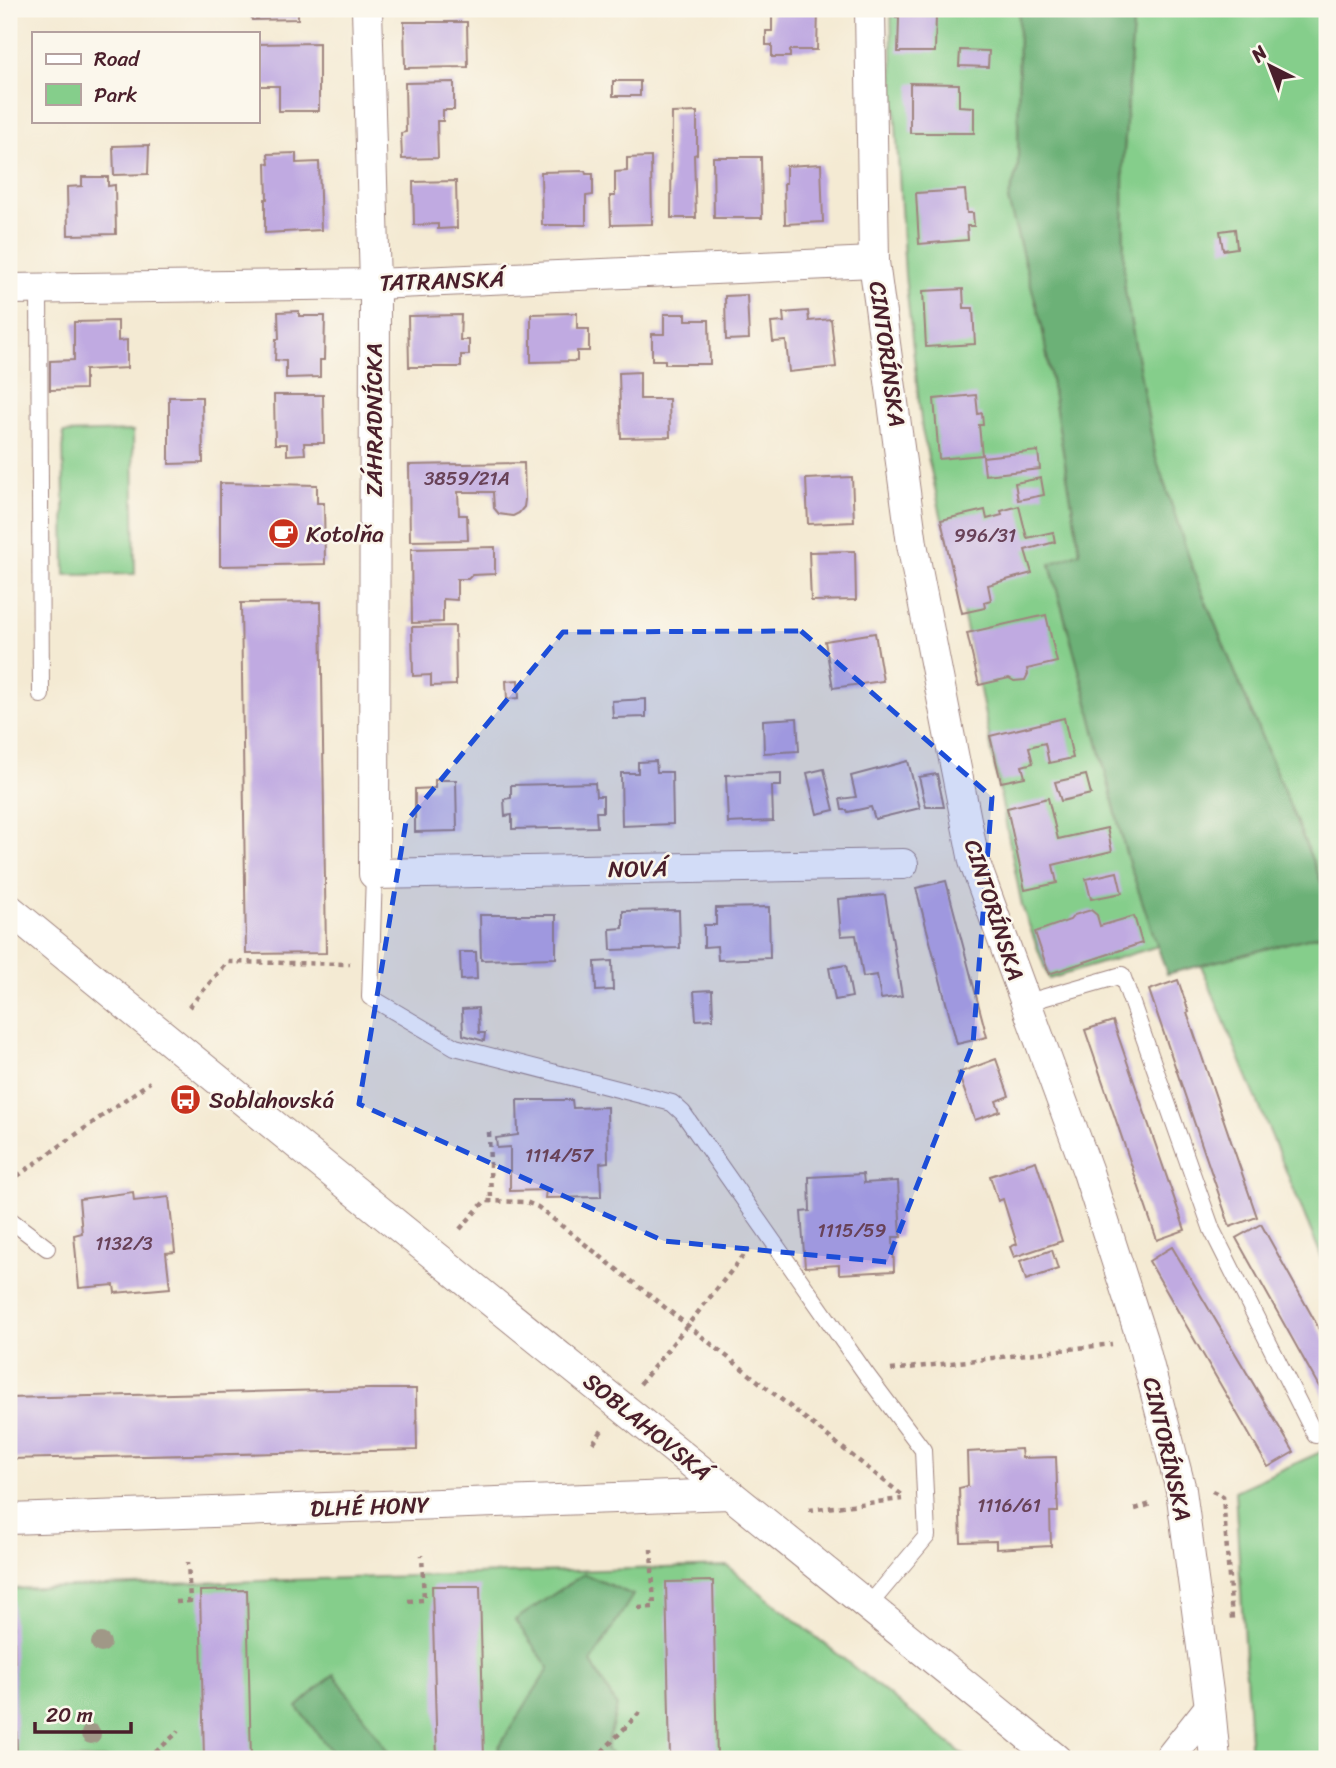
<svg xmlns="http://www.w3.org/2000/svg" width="1336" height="1768" viewBox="0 0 1336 1768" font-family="Sriracha,sans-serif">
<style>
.green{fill:#85ce8b;stroke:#68765b;stroke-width:2}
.forest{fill:#6cb177;stroke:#5b6851;stroke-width:2}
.building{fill:#c0aae1}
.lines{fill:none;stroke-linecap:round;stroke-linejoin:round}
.lane-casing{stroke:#9f847f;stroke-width:18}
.street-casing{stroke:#9f847f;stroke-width:32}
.path{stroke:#9f847f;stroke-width:4.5;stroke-dasharray:5 5;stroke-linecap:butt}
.lane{stroke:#fff;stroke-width:16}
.street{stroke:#fff;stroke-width:30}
.tree{fill:#a09887}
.marked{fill:#1d4ed8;fill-opacity:0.2;stroke:#1d4ed8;stroke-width:5;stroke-dasharray:14 9;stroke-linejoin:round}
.labels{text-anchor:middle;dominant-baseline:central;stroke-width:5;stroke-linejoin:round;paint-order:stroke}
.number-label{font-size:19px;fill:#684258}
.street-label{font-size:23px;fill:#4a1f2b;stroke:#fbf7ec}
.poi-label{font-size:23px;fill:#4a1f2b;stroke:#fbf7ec;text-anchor:start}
</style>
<rect width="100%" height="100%" fill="#fbf7ec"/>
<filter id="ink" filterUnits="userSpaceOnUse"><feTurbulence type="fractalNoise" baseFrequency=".0143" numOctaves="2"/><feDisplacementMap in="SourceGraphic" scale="14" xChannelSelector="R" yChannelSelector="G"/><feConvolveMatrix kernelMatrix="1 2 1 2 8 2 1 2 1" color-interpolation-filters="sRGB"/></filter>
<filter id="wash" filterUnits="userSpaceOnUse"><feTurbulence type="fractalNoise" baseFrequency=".00686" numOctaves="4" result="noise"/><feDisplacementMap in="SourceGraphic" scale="28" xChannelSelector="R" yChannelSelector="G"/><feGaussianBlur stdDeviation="1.57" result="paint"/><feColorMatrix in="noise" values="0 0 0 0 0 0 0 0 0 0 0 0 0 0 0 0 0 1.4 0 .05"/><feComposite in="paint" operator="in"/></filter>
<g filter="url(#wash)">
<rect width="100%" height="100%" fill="#f4ead3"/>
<g class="green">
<path d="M891 9H1019L1018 168 1008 200 1042 326 1080 553 1050 565 1085 691 1127 857 1158 946 1049 979 1022 906 979 685 922 430 905 275 892 57Z"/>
<path d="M1134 9H1327V896L1194 573 1155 455 1124 285 1123 166Z"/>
<path d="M133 431 135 574 65 575 63 433Z"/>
<path d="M1327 933V1270L1201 965Z"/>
<path d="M1327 1449V1759H1251L1235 1491Z"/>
<path d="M727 1566 969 1759H9V1589Z"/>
</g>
<g class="forest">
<path d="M1019 9H1134L1123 166 1124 285 1155 455 1194 573 1327 896V933L1167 974 1127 857 1085 691 1050 564 1080 552 1042 326 1008 200 1018 168Z"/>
<path d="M584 1574 633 1595 591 1662 617 1707 606 1750 620 1759H505L498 1748 549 1668 515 1620Z"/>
<path d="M334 1674 393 1759H337L297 1707Z"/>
</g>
<g id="blocks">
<g class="building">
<path d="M251 9H298V19L252 20Z"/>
<path d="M495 9H546V12L495 13Z"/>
<path d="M772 9H818L817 50H790V57H772V45H766V31H772Z"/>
<path d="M895 9H927V16H936L935 52H898L899 17H895Z"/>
<path d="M404 22H467L468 67 405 68Z"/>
<path d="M319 43V111H279V86H258L257 44Z"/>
<path d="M960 50 989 51 988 67 959 66Z"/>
<rect x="613" y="81" width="27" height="15"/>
<path d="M454 82V110H443V121H437L438 158 402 159 401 133 406 132 405 83Z"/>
<path d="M910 83 959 84V106L974 107V133H910Z"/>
<path d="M697 112V154L694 155 696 218H671L672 113Z"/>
<path d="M149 145 148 174 114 175 113 146Z"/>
<path d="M296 153V163L319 162 321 230 265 233V199H267L266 163 269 164 268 154Z"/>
<path d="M651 157 652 224 611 225 610 196H615V172L627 171V158Z"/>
<path d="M713 157H761L762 218H714Z"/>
<path d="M821 164 823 222 785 224 784 183H786V166Z"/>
<path d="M585 171 586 174H593V195L586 196V225H542L541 172Z"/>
<path d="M82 177H108V186L115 185 116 234 68 235 67 187 82 186Z"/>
<path d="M456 181 457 228 438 229V224L414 225 413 182Z"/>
<path d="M965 190 967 213H973L974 226H967L968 240 919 244 916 193Z"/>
<path d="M1235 229 1237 248 1223 250 1220 231Z"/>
<path d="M963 289 964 308H973L975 344 926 347 923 291Z"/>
<path d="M747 295 749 339 726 340 725 296Z"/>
<path d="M299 311V316H325L324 360H320V377L286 378V361L275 360 276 339H279L278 312Z"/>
<path d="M808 311 809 321 831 319 836 367 789 372 786 341 773 342 771 323 784 322 783 313Z"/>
<path d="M577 313V329H589V351H577V361L531 362V314Z"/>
<path d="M664 314H686V320H709L710 364H665V360H652V334H664Z"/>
<path d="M461 315 460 340H469V355H461V367H409L408 316Z"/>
<path d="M118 321V341L127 340V368L85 370V389L50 390V361L74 360V322Z"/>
<path d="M640 372V399H669L670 437 621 438 619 373Z"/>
<path d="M274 395H323L324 443H304L305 454 287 455V444H275Z"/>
<path d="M976 395 978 414 982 413 983 425H979L982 455 939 459 934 399Z"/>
<path d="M169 397H202L203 463 169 464Z"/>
<path d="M1038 451 1040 469 985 475 983 457Z"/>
<path d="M524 463 525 500 524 507 519 513 513 516 499 514 494 508 493 492H458L459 515H467L468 540 410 541 409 465Z"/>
<path d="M852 477 854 522 808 524 806 479Z"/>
<path d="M1041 478 1044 495 1018 500 1015 483Z"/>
<path d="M220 483 317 485V503H324L325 564 220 566Z"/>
<path d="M1019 506 1027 538 1053 532 1055 542 1025 550 1032 573 988 585 991 600 984 602 985 608 962 613 941 520 985 510 987 519 1002 515 1001 511Z"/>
<path d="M495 547V574L472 575 468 579H457V600L443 599V622L412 623 411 549Z"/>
<path d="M855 551 856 600 811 601 809 552Z"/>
<path d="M321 602 326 953 246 954 241 603Z"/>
<path d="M1046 615 1057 662 1027 669 1028 674 1025 680 1014 681 1009 678 979 685 967 633Z"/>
<path d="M455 626 456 685 431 686V675L413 676 412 627Z"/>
<path d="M875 633 883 681 833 688 825 641Z"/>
<path d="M518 680 519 698 507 699 506 681Z"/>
<path d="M646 699V717L613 718 612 701Z"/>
<path d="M797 718 799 751 764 753 763 720Z"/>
<path d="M1064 718 1073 758 1049 763 1045 743 1029 747 1033 763 1022 766 1025 777 1001 782 990 736Z"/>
<path d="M656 761 657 772H672L673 824 622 826 621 773H638V762Z"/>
<path d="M908 761 920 808 875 819 871 807 848 812 847 810H842L840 799 856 797 851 776Z"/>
<path d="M824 769 834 810 817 814 807 773Z"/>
<path d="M781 773V786H772L773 821 728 823 726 775Z"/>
<path d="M937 774 944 807H926L919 777Z"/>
<path d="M1086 775 1091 794 1061 801 1055 782Z"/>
<path d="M435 780H456L457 831 415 832V789L435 788Z"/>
<path d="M595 783 596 796H603V812H596L597 827 512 829V815L505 816 504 799 511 798V785Z"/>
<path d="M1048 798 1058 839 1107 828 1112 851 1053 865 1057 883 1025 890 1007 808Z"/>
<path d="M1117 872 1122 893 1091 899 1086 879Z"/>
<path d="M946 881 987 1037 957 1044 916 888Z"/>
<path d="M885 895 902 996 881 999 877 975 863 977 856 935 841 936 838 899Z"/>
<path d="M769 907 770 958 718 960 717 946 704 947V925H716V908Z"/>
<path d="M679 910 680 948 611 950 610 929 623 928V911Z"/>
<path d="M1091 910 1097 915 1100 926 1134 916 1142 943 1049 974 1035 932 1070 920 1074 915Z"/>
<path d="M480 915H556V958L481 960Z"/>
<path d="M460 952H476L477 979 461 980Z"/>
<path d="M612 961 613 990 596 991 595 962Z"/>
<path d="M846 965 852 997 835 1000 829 968Z"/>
<path d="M1178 980 1189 1012 1187 1013 1257 1217 1230 1227 1149 990Z"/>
<path d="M712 990 713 1019 696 1020 694 991Z"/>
<path d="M478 1008 479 1033H485L484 1041 463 1035 462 1009Z"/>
<path d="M1113 1021 1185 1230 1157 1240 1085 1030Z"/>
<path d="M996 1059 1009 1096 996 1101 1000 1111 975 1120 958 1073Z"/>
<path d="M517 1100H572L573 1108 607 1107 608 1162 600 1163 601 1197 545 1198 546 1190 510 1191V1147L497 1148 496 1138 518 1135Z"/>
<path d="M1036 1161 1062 1241 1014 1257 1010 1247 1017 1244 1003 1199 998 1201 990 1176Z"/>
<path d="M863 1174 864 1183 898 1181 901 1237H893L894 1271 839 1274V1265L805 1267 801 1212 810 1211 809 1177Z"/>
<path d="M133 1192 134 1201 169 1197 175 1252 166 1253 170 1288 115 1293 114 1285 79 1288 74 1235 82 1233 79 1199Z"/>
<path d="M1261 1224 1327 1343V1401L1236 1238Z"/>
<path d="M1172 1247 1294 1452 1268 1467 1149 1261Z"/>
<path d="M1052 1250 1058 1269 1026 1280 1020 1261Z"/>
<path d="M370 1389H416L417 1450 9 1459V1398Z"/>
<path d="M1021 1449 1022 1458 1056 1457 1058 1512H1050L1051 1546 996 1549V1541L961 1542 959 1488 968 1486 967 1452Z"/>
<path d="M713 1581 717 1759H670L666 1582Z"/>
<path d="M432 1586H480L484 1759H437Z"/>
<path d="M247 1590 251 1759H204L200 1591Z"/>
<path d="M9 1594H13L17 1759H9Z"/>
</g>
</g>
</g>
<g filter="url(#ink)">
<use href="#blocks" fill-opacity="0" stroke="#9f847f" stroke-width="2"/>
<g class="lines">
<defs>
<g id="lane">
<path d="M39 288 41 695"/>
<path d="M374 874 370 997 455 1047 672 1103 683 1113 866 1374 923 1450 927 1536 869 1605"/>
<path d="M1025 1003 1122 975 1212 1230 1315 1435"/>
<path d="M9 1219 47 1248"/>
</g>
<g id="street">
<path d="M367 9 375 284 374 874 903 864"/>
<path d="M870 9 874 262 912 544 974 861 1088 1172 1142 1340 1181 1490 1210 1707 1215 1759"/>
<path d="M9 289 375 284 874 262"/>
<path d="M9 909C356 1195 708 1474 1056 1759"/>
<path d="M9 1519 730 1494"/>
<path d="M1169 1759 1210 1707"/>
</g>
</defs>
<use href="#lane" class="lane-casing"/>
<use href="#street" class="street-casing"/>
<g class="path">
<path d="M189 1007 228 962 350 964"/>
<path d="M489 1132 491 1200"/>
<path d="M9 1182 150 1082"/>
<path d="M460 1229 485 1201 526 1202 538 1207 902 1495"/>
<path d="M891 1370 1112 1344"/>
<path d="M640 1384 749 1249"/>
<path d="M593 1443 603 1429"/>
<path d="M1212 1491 1223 1496 1232 1619"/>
<path d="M1135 1509 1154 1503"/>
<path d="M809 1510 902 1499"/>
<path d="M408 1601 424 1600 422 1555"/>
<path d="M176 1602 190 1601 188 1562"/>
<path d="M638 1608 654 1607 651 1549"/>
<path d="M148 1759 179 1731"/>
<path d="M595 1759 643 1709"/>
<path d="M1321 1759 1327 1753"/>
</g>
<use href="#lane" class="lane"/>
<use href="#street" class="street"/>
</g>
<g class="tree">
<circle cx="101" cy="1643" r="10"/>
<circle cx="91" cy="1734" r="10"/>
</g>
</g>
<path class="marked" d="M801 631 992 797 973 1044 887 1262 664 1241 359 1104 406 822 563 632Z"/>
<defs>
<symbol id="cafe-disc" viewBox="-11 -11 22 22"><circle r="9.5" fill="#c8321e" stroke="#fbf7ec"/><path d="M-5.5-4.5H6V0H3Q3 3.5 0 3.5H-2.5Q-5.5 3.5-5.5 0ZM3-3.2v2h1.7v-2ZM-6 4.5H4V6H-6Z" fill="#fff"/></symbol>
<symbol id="bus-disc" viewBox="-11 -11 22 22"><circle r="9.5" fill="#c8321e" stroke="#fbf7ec"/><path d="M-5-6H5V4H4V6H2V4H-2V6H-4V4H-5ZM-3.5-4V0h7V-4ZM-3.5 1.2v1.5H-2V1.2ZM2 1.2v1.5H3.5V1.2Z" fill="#fff"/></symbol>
</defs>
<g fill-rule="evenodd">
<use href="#cafe-disc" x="266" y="516" width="35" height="35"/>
<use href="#bus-disc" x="168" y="1082" width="35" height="35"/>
</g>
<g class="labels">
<g class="number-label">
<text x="467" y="478">3859/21A</text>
<text x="985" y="535">996/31</text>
<text x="559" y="1155">1114/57</text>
<text x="852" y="1230">1115/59</text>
<text x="124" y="1243">1132/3</text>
<text x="1009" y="1505">1116/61</text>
</g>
<g class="street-label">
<text transform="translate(442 281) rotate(-2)">TATRANSKÁ</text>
<text transform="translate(887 354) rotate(82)">CINTORÍNSKA</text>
<text transform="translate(374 420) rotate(-90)">ZÁHRADNÍCKA</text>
<text transform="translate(638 869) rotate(-1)">NOVÁ</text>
<text transform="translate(994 910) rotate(72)">CINTORÍNSKA</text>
<text transform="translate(647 1427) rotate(39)">SOBLAHOVSKÁ</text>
<text transform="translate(1167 1449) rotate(77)">CINTORÍNSKA</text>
<text transform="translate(370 1507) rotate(-2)">DLHÉ HONY</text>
</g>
<g class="poi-label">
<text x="306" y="534">Kotolňa</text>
<text x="209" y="1100">Soblahovská</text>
</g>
</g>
<rect width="1336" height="1768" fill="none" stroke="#fbf7ec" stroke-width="35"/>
<rect x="32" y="32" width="228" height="91" fill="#fbf7ec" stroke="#b4a19f" stroke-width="2"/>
<rect x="46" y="54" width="35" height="10" fill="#ffffff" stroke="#b4a19f" stroke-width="2"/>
<text x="94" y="66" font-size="21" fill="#4a1f2b">Road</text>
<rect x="46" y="84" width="35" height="21" fill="#85ce8b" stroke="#b4a19f" stroke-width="2"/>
<text x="94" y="102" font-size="21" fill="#4a1f2b">Park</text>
<g transform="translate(1270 66) rotate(318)" stroke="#fbf7ec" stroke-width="5" paint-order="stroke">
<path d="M0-5L12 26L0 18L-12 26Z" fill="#4a1f2b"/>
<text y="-10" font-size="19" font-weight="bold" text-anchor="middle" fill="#4a1f2b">N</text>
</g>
<path d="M35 1722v10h96v-10" fill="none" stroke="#4a1f2b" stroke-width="3.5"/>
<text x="46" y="1722" font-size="21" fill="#4a1f2b" stroke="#fbf7ec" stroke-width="5" paint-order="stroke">20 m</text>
</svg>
